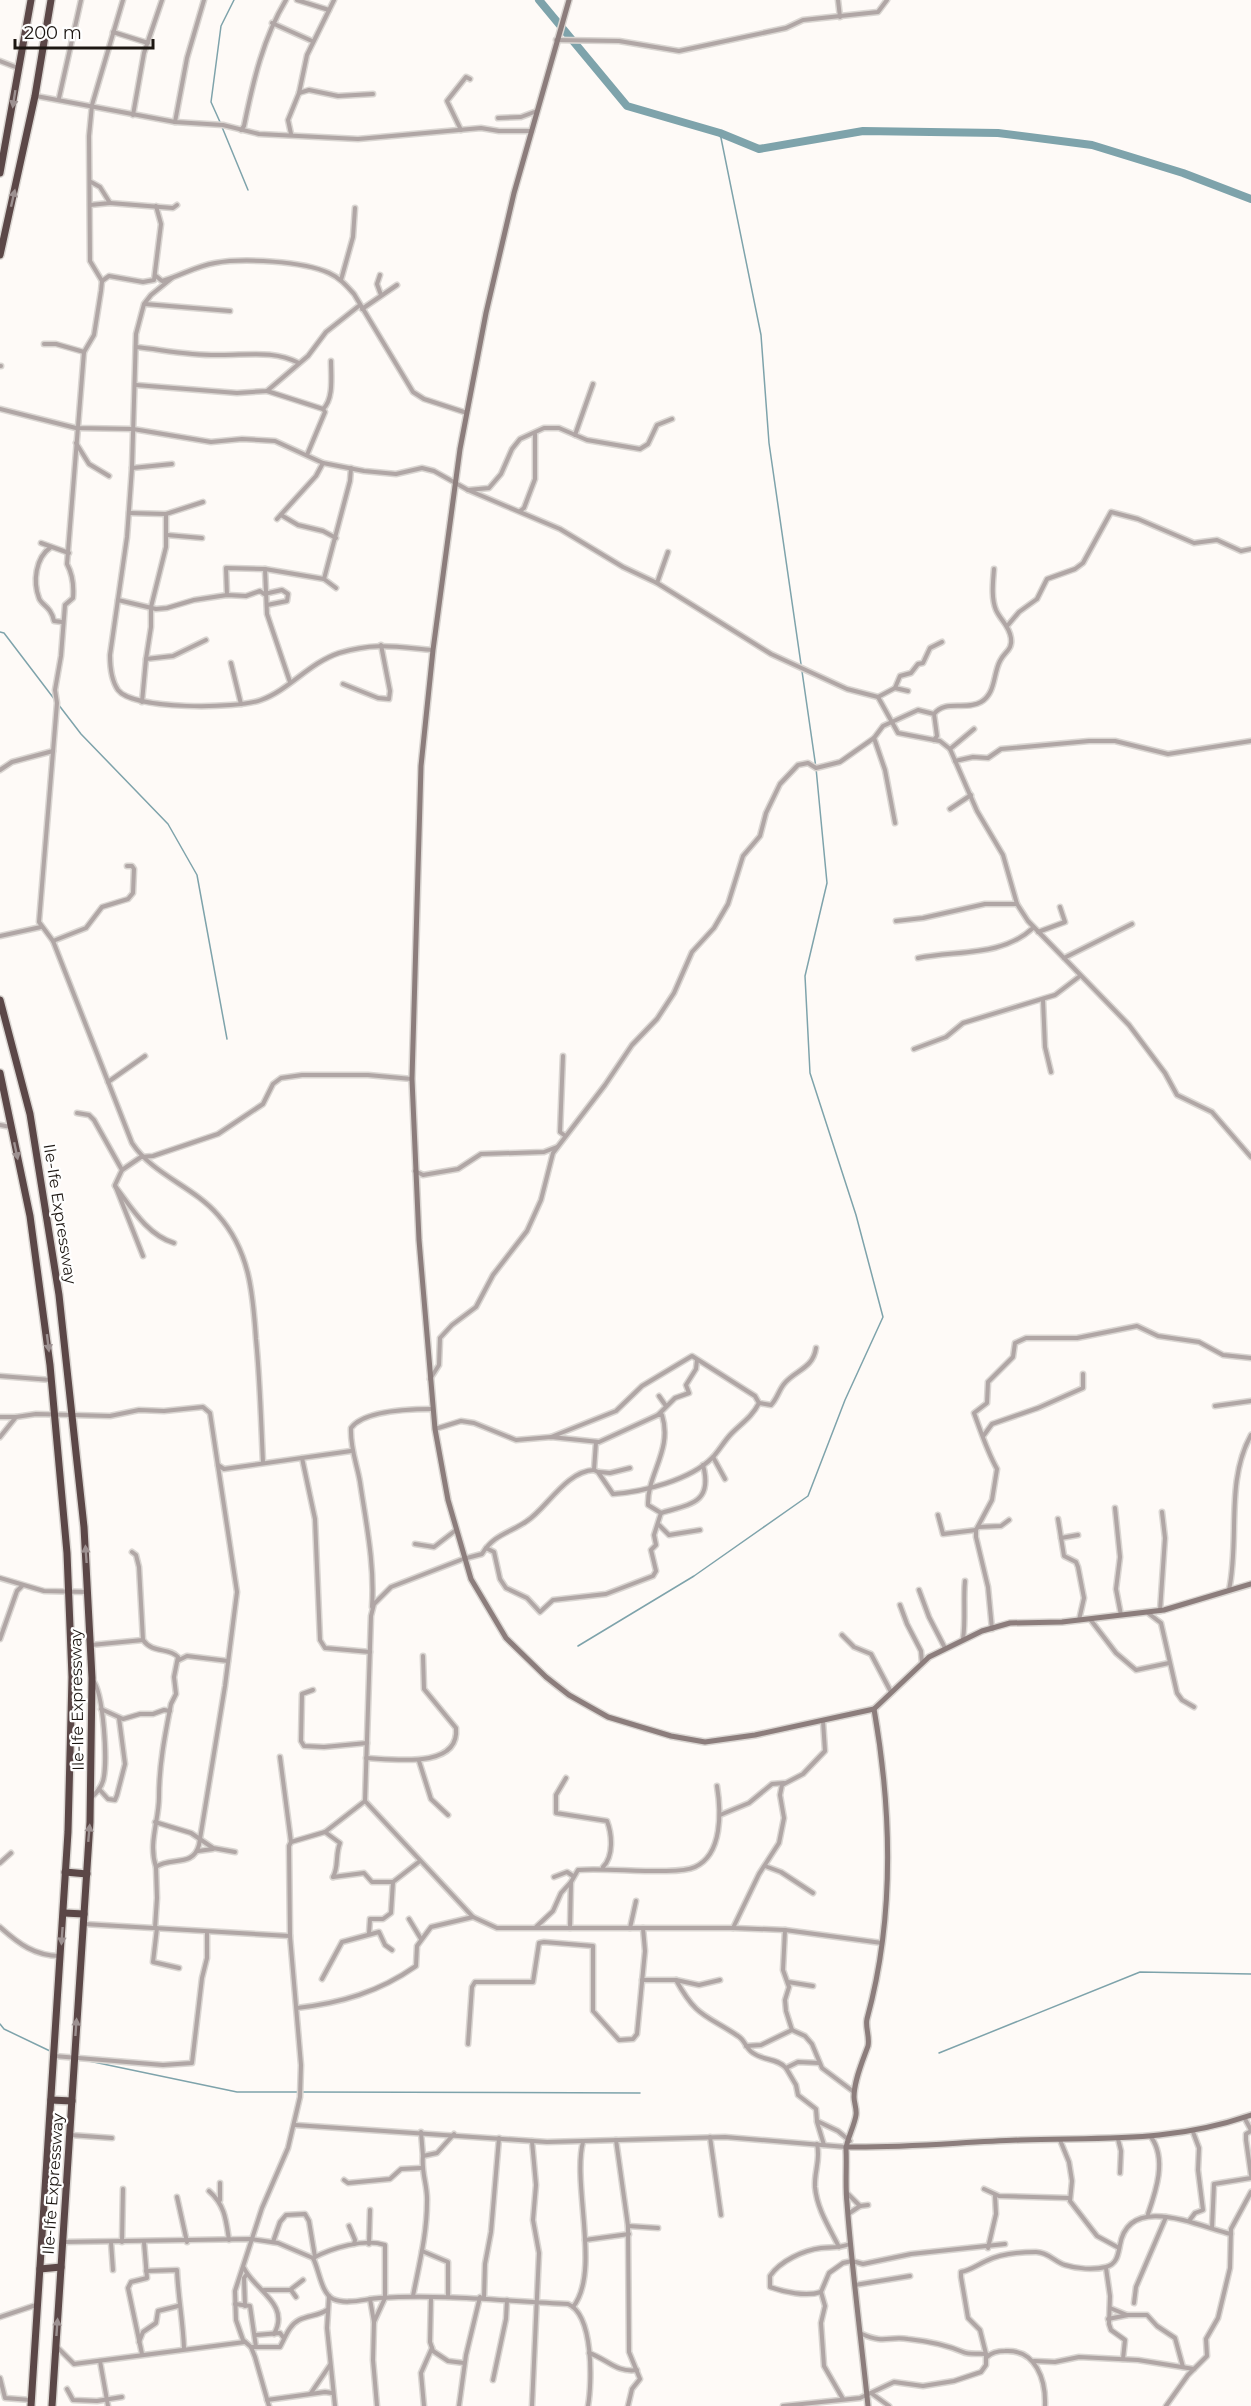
<svg xmlns="http://www.w3.org/2000/svg" width="1251" height="2406" viewBox="0 0 1251 2406" font-family="Montserrat,sans-serif">
<style>
.lines{fill:none;stroke-linecap:round;stroke-linejoin:round}
.stream{stroke:#7ea3ab;stroke-width:1.5}
.river{stroke:#7ea3ab;stroke-width:8}
.street-casing{stroke:#dad6d2;stroke-width:7}
.secondary-casing{stroke:#dad6d2;stroke-width:8}
.highway-casing{stroke:#dad6d2;stroke-width:10}
.street{stroke:#b0a6a5;stroke-width:4}
.secondary{stroke:#8c7d7c;stroke-width:5}
.highway{stroke:#5b4747;stroke-width:7}
.oneway{fill:#9d9191}
.labels{text-anchor:middle;dominant-baseline:central;stroke-width:4.5;stroke-linejoin:round;paint-order:stroke}
.street-label{font-size:16px;fill:#1d1712;stroke:#fff}
</style>
<rect width="100%" height="100%" fill="#fefaf7"/>
<g class="lines">
<g class="stream">
<path d="M220 122 211 102 221 26 234 0"/>
<path d="M222 127 248 190"/>
<path d="M0 632 4 633 55 700"/>
<path d="M58 704 81 734 168 824 197 875 227 1039"/>
<path d="M578 1646 694 1576 808 1496 845 1400 883 1317 856 1215 810 1073 805 976 827 883 816 768 769 443 761 335 720 133"/>
<path d="M0 2024 4 2029 50 2051"/>
<path d="M939 2053 1140 1972 1251 1974"/>
<path d="M84 2060 237 2092H298"/>
<path d="M302 2092 640 2093"/>
</g>
<path class="river" d="M539 0 627 106 720 133 759 149 863 131 998 133 1092 145 1183 173 1251 199"/>
<defs>
<g id="street">
<path d="M123 0 92 105 89 136 90 261 102 281 101 291 94 335 84 352 67 564C73 575 74 586 73 598L65 605 61 656 55 690 57 703 39 922 53 941 132 1143C153 1175 193 1186 218 1215 250 1251 253 1294 256 1339 260 1380 261 1421 263 1462"/>
<path d="M297 0 329 10"/>
<path d="M838 0 840 17"/>
<path d="M272 23 312 41"/>
<path d="M113 32 148 43"/>
<path d="M556 40 619 41 679 51 786 28 803 20 878 12 887 0"/>
<path d="M0 61 18 68"/>
<path d="M299 93 309 90 338 96 373 94"/>
<path d="M36 96 175 122 223 125 259 134 358 139 481 128 499 131H532"/>
<path d="M59 98 81 0"/>
<path d="M133 115 144 53 162 0"/>
<path d="M498 118 521 117 537 111"/>
<path d="M175 122 187 58 204 0"/>
<path d="M241 130 244 126C253 82 263 38 286 0"/>
<path d="M461 130 447 101 466 77 470 79"/>
<path d="M291 134 288 120 299 93 307 55 334 0"/>
<path d="M110 203 173 208 177 205"/>
<path d="M90 205 110 203 100 187 91 182"/>
<path d="M380 275 377 284 381 295"/>
<path d="M156 276 162 281C180 276 196 266 215 263 243 258 303 261 329 273 340 278 346 285 354 294L413 392 424 399 467 413"/>
<path d="M172 278 151 295 144 304 136 334 132 468 127 537 110 655C110 666 111 680 118 690 133 710 237 709 261 700 289 690 309 663 339 653 376 642 397 647 433 650"/>
<path d="M341 280 353 237 355 208"/>
<path d="M102 281 109 276 143 282 154 280 161 224 156 206"/>
<path d="M145 304 230 311"/>
<path d="M362 309 397 285"/>
<path d="M44 344H56L84 352"/>
<path d="M136 347C164 350 193 356 221 355 249 355 274 350 299 363"/>
<path d="M0 366H1"/>
<path d="M136 385 237 393 267 391 308 356 326 332 360 305"/>
<path d="M267 391 323 409"/>
<path d="M0 409 76 428 133 429 211 442 242 439 275 441 323 463 364 471 396 474 422 468 434 471 468 490 560 529 623 567 657 583 771 654 847 689 878 697 898 733 940 741 950 749 977 811 1003 855 1017 904 1028 921 1129 1025 1165 1073 1177 1095 1212 1112 1251 1157"/>
<path d="M575 435 593 384"/>
<path d="M76 443 89 464 109 476"/>
<path d="M307 455 325 412 323 409C334 399 331 376 331 361"/>
<path d="M132 468 172 464"/>
<path d="M468 490 489 488 501 474 512 449 520 439 544 428H559L587 440 640 449 648 444 657 425 672 419"/>
<path d="M520 511 524 508 535 479V434"/>
<path d="M129 513 166 514 203 502"/>
<path d="M281 515 298 525 323 531 336 538"/>
<path d="M277 519 316 476 323 463"/>
<path d="M167 535 202 538"/>
<path d="M41 543 69 553"/>
<path d="M51 547C35 558 33 582 39 598 41 605 51 606 54 621L62 622"/>
<path d="M265 569 324 579 336 588"/>
<path d="M324 579 350 481 351 468"/>
<path d="M657 583 668 552"/>
<path d="M227 595 226 568 265 569 267 614 290 682"/>
<path d="M118 600 156 609 167 608 194 600 227 595 246 596 260 591 264 594 282 590 288 594 287 601 267 605"/>
<path d="M1008 625 1019 612 1037 599 1047 579 1075 569 1083 563 1111 512 1138 519 1194 543 1217 540 1241 551 1251 549"/>
<path d="M146 659 151 627V607L166 547V514"/>
<path d="M231 663 241 704"/>
<path d="M343 684 378 698 389 699 390 691 381 645"/>
<path d="M895 688 908 691"/>
<path d="M878 697 895 688 900 676 911 673 918 664 923 663 930 648 942 642"/>
<path d="M142 702 146 659 173 656 206 640"/>
<path d="M934 714C945 699 966 711 981 702 996 693 993 674 1000 661 1004 652 1013 650 1011 638 1009 625 1001 621 996 610 991 598 993 582 994 569"/>
<path d="M874 738 885 770 895 823"/>
<path d="M950 749 974 729"/>
<path d="M955 761 973 757 988 758 1001 749 1089 741H1115L1168 754 1251 741"/>
<path d="M0 770 12 762 53 751"/>
<path d="M950 809 971 795"/>
<path d="M896 921 923 918 985 904H1017"/>
<path d="M1038 932 1065 922 1060 907"/>
<path d="M0 936 41 927"/>
<path d="M53 941 86 928 102 907 128 899 133 893 134 869 132 866H127"/>
<path d="M918 958C957 950 1002 957 1033 928"/>
<path d="M1064 958 1132 924"/>
<path d="M1043 1000 1045 1047 1051 1072"/>
<path d="M914 1049 946 1037 963 1023 1055 995 1080 976"/>
<path d="M563 1056 560 1132 564 1135"/>
<path d="M108 1082 145 1056"/>
<path d="M77 1113 89 1115 94 1120 122 1170"/>
<path d="M0 1125 11 1127"/>
<path d="M415 1171 423 1175 458 1169 481 1154 544 1152 557 1147"/>
<path d="M115 1186C131 1207 147 1235 174 1243"/>
<path d="M143 1256 115 1185 122 1170 141 1157 153 1156 218 1134 263 1104 273 1084 281 1078 302 1075H368L412 1079"/>
<path d="M0 1376 51 1380"/>
<path d="M430 1379 439 1365 440 1338 452 1325 476 1307 493 1275 527 1231 541 1200 553 1153 605 1085 632 1045 657 1019 674 993 692 952 714 928 728 904 743 856 760 836 766 813 780 784 798 765 808 763 816 768 840 762 874 738 883 726 918 710 934 714 937 736 934 740"/>
<path d="M659 1396 666 1406"/>
<path d="M1215 1406 1251 1401"/>
<path d="M0 1417H16"/>
<path d="M435 1429 461 1421 474 1423 516 1440 551 1437 599 1442 658 1415 675 1398 689 1393 686 1385 696 1369 697 1360"/>
<path d="M984 1435 992 1424 1038 1408 1083 1388V1374"/>
<path d="M0 1437 16 1417 36 1414 110 1416 139 1410 164 1411 203 1407 210 1413 237 1592 225 1686 199 1845C193 1868 170 1856 156 1867L157 1898 155 1928"/>
<path d="M551 1437 616 1411 642 1386 692 1356 755 1396 759 1403 771 1405C777 1399 779 1390 784 1384 795 1370 813 1369 816 1348"/>
<path d="M713 1457 725 1479"/>
<path d="M302 1458 315 1519 320 1640 325 1648 370 1652"/>
<path d="M218 1465 224 1469 351 1451"/>
<path d="M594 1470 598 1472 613 1494C643 1492 690 1480 712 1458 719 1451 724 1441 732 1433 742 1423 752 1417 759 1403"/>
<path d="M594 1470 596 1442"/>
<path d="M599 1472 610 1473 630 1468"/>
<path d="M1115 1508 1120 1557 1116 1589 1121 1615"/>
<path d="M661 1513C691 1504 713 1503 703 1465"/>
<path d="M938 1515 943 1534 976 1530"/>
<path d="M1058 1519 1064 1556 1076 1562 1078 1567 1084 1598 1079 1620"/>
<path d="M659 1525 669 1535 700 1530"/>
<path d="M978 1527 1001 1526 1009 1520"/>
<path d="M1061 1538 1078 1535"/>
<path d="M415 1544 434 1547 456 1530"/>
<path d="M486 1548 494 1552 500 1579 506 1588 527 1598 540 1612 553 1600 606 1594 653 1576 656 1571 651 1550 656 1545 654 1535 661 1513 648 1505C647 1474 673 1450 662 1415H658"/>
<path d="M132 1552 136 1555 139 1567 143 1640C153 1654 169 1647 178 1657L174 1677 176 1694 171 1704C165 1735 159 1765 159 1797 159 1821 148 1843 156 1867"/>
<path d="M0 1578 44 1591 87 1592"/>
<path d="M919 1590 929 1617 945 1648"/>
<path d="M1229 1590C1240 1539 1225 1482 1251 1435"/>
<path d="M900 1605 907 1624 921 1651 922 1663"/>
<path d="M372 1607C375 1565 366 1523 360 1482 357 1464 350 1448 351 1428 364 1410 411 1409 433 1409"/>
<path d="M1160 1611 1165 1538 1162 1512"/>
<path d="M1148 1613 1161 1623 1177 1693 1182 1700 1194 1707"/>
<path d="M1090 1619 1116 1653 1136 1670 1169 1663"/>
<path d="M992 1629 988 1587 976 1537V1530L992 1500 997 1469C987 1451 981 1432 974 1413L987 1403 988 1382 1013 1357 1015 1343 1026 1338H1077L1137 1326 1158 1336 1199 1342 1223 1355 1251 1358"/>
<path d="M842 1635 854 1647 871 1654 891 1692"/>
<path d="M0 1639 17 1591 22 1586"/>
<path d="M963 1639C966 1619 963 1601 965 1581"/>
<path d="M91 1645 143 1640"/>
<path d="M179 1660 187 1656 228 1661"/>
<path d="M313 1690 302 1694 301 1741 304 1746 324 1747 367 1743"/>
<path d="M101 1709 123 1719 140 1714H153L164 1710 170 1711"/>
<path d="M280 1757 291 1842"/>
<path d="M366 1758C391 1759 460 1770 456 1728L424 1689 423 1656"/>
<path d="M419 1761 431 1799 448 1815"/>
<path d="M566 1778 556 1795V1813L607 1821C612 1834 614 1856 603 1867"/>
<path d="M99 1789 108 1799 115 1800 117 1795 125 1764 119 1718"/>
<path d="M92 1797C97 1792 101 1788 103 1781 108 1764 104 1692 92 1679"/>
<path d="M365 1801 473 1917 497 1928H733L785 1930 882 1943"/>
<path d="M720 1815 749 1803 772 1784 784 1783"/>
<path d="M155 1822 191 1833 213 1848 235 1852"/>
<path d="M325 1832 340 1843C335 1855 339 1867 333 1877"/>
<path d="M198 1851 213 1849"/>
<path d="M0 1863 11 1853"/>
<path d="M765 1866 781 1872 813 1893"/>
<path d="M333 1877 364 1873 372 1882H393"/>
<path d="M554 1877 567 1872 573 1876"/>
<path d="M409 1919 421 1939"/>
<path d="M84 1924 290 1936"/>
<path d="M0 1927C19 1944 35 1956 60 1956"/>
<path d="M536 1927 553 1911 561 1893 571 1882"/>
<path d="M157 1928 153 1962 179 1968"/>
<path d="M570 1928 571 1882 578 1870C606 1867 676 1876 695 1867 723 1854 721 1811 717 1786"/>
<path d="M630 1928 636 1901"/>
<path d="M733 1928 759 1874 779 1843 784 1818 780 1795 782 1785 803 1774 825 1751 823 1721"/>
<path d="M785 1930 783 1970 789 1987 785 2000 786 2011 792 2030 805 2036 812 2044 822 2068 854 2092"/>
<path d="M369 1934 370 1919H383L391 1913 393 1882 420 1861"/>
<path d="M322 1979 342 1942 379 1932 385 1945 392 1950"/>
<path d="M642 1980H676L699 1985 720 1980"/>
<path d="M676 1980C697 2018 705 2014 738 2036 745 2040 746 2049 753 2053 764 2061 777 2058 786 2068L798 2062 819 2063"/>
<path d="M788 1982 813 1986"/>
<path d="M297 2008C341 2003 379 1992 416 1966L417 1946 431 1927 473 1917"/>
<path d="M468 2044 472 1987 475 1982H533L539 1943 544 1942 593 1946V2011L619 2040 633 2039 637 2034 645 1951 643 1928"/>
<path d="M746 2046 761 2045 792 2030"/>
<path d="M54 2056 163 2065 192 2063 202 1978 207 1958V1932"/>
<path d="M786 2068 796 2085 798 2095 816 2109 817 2121 838 2131 850 2141"/>
<path d="M1244 2117 1251 2130"/>
<path d="M817 2122 824 2145"/>
<path d="M295 2125 547 2142 725 2137 846 2147"/>
<path d="M1251 2131 1246 2134V2140L1251 2175"/>
<path d="M421 2132 423 2156"/>
<path d="M70 2135 112 2138"/>
<path d="M710 2137 721 2215"/>
<path d="M1118 2139 1121 2151 1120 2173"/>
<path d="M616 2140 628 2226 629 2352 640 2379 632 2389 628 2406"/>
<path d="M1060 2140 1069 2162 1072 2181 1070 2201 1097 2236 1119 2248"/>
<path d="M817 2144C821 2159 814 2172 815 2187 817 2209 829 2227 839 2247"/>
<path d="M344 2180 348 2183 390 2179 401 2169 421 2168"/>
<path d="M984 2189 999 2196 1069 2198"/>
<path d="M209 2191C225 2205 226 2220 229 2240"/>
<path d="M847 2193 860 2206 868 2205"/>
<path d="M177 2197 187 2242"/>
<path d="M220 2200V2183"/>
<path d="M848 2214 860 2206"/>
<path d="M1148 2214C1156 2191 1167 2159 1151 2137"/>
<path d="M1189 2221 1195 2213 1203 2210 1198 2170 1199 2148 1193 2132"/>
<path d="M349 2226 355 2240 354 2244"/>
<path d="M628 2226 658 2228"/>
<path d="M1212 2228 1214 2184 1251 2178"/>
<path d="M585 2240 629 2234"/>
<path d="M63 2242 251 2239 278 2243 313 2258C319 2269 321 2293 333 2299 346 2305 365 2299 379 2298 442 2294 504 2301 568 2304 594 2315 592 2383 588 2406"/>
<path d="M111 2242 113 2270"/>
<path d="M122 2242 123 2189"/>
<path d="M273 2242 280 2222 286 2215 305 2214 309 2221 315 2257"/>
<path d="M369 2244 370 2210"/>
<path d="M988 2248 996 2214 995 2196"/>
<path d="M422 2251 448 2262V2297"/>
<path d="M313 2258C332 2248 364 2238 385 2245V2298L374 2322"/>
<path d="M244 2268C254 2290 291 2304 274 2334"/>
<path d="M1106 2268 1110 2296 1109 2324 1111 2330 1125 2340 1123 2359"/>
<path d="M146 2271 177 2270C178 2297 183 2321 184 2348"/>
<path d="M855 2285 910 2276"/>
<path d="M264 2290H290L303 2280"/>
<path d="M291 2290 296 2297"/>
<path d="M821 2292C806 2297 784 2292 770 2287V2276C780 2261 804 2250 821 2248 832 2247 840 2248 850 2244"/>
<path d="M329 2296 327 2328 335 2406"/>
<path d="M413 2296C419 2265 427 2234 427 2202 428 2186 421 2173 423 2156L437 2153 454 2134"/>
<path d="M431 2298 430 2342 433 2351 448 2361 464 2363"/>
<path d="M484 2298 485 2264 491 2232 499 2138"/>
<path d="M370 2299 374 2322 373 2360 377 2406"/>
<path d="M1134 2303 1136 2287 1166 2217"/>
<path d="M235 2304 250 2306 256 2347"/>
<path d="M245 2306 244 2278 247 2274"/>
<path d="M573 2307C601 2272 572 2185 583 2142"/>
<path d="M1110 2308 1127 2315"/>
<path d="M0 2317 36 2305"/>
<path d="M1108 2319 1128 2315H1147L1157 2326 1175 2338 1183 2367"/>
<path d="M862 2334C884 2344 889 2336 908 2339 926 2341 947 2345 963 2352 969 2355 979 2353 986 2354"/>
<path d="M256 2335 280 2333 283 2337"/>
<path d="M139 2342 143 2332 156 2323 158 2311 178 2306"/>
<path d="M56 2346 74 2364 245 2342"/>
<path d="M251 2347H280C285 2338 289 2325 299 2320 309 2315 318 2316 327 2310"/>
<path d="M589 2353C607 2359 616 2373 637 2370"/>
<path d="M142 2354 128 2288 131 2282 147 2278 144 2242"/>
<path d="M987 2357C992 2352 998 2351 1005 2351 1036 2349 1046 2380 1045 2406"/>
<path d="M100 2361 108 2406"/>
<path d="M1034 2361 1055 2362 1079 2357 1138 2360 1194 2369"/>
<path d="M0 2378 5 2398 31 2400"/>
<path d="M493 2380 506 2319 507 2300"/>
<path d="M67 2389 73 2400 97 2401 122 2397"/>
<path d="M311 2393 330 2365"/>
<path d="M871 2393 889 2406"/>
<path d="M843 2399 824 2366 821 2323 825 2306 821 2292 829 2273 843 2263 852 2261 863 2264 911 2254 1005 2244"/>
<path d="M267 2400 325 2392 332 2393"/>
<path d="M269 2406 255 2357 251 2347 243 2340 236 2320 235 2291 262 2208 288 2148 300 2097 301 2065 290 1936 289 1846 291 1842 325 1832 365 1801 371 1616 374 1604 391 1587 463 1559 482 1554C494 1534 510 1533 527 1521 546 1509 566 1471 594 1470"/>
<path d="M424 2406 421 2373 432 2348"/>
<path d="M459 2406 466 2355 480 2297"/>
<path d="M532 2406 539 2253 533 2220 536 2185 532 2141"/>
<path d="M783 2406 860 2398 894 2382 923 2386 954 2381 981 2372 986 2365V2354L980 2330 968 2318 961 2277V2272C971 2270 977 2265 986 2261 1000 2254 1021 2252 1036 2252 1048 2252 1055 2262 1065 2265 1077 2269 1094 2270 1106 2267 1117 2264 1118 2255 1120 2245 1129 2192 1200 2227 1231 2234"/>
<path d="M1166 2406 1188 2375 1207 2356 1206 2339 1218 2318 1230 2268 1231 2229 1251 2192"/>
</g>
<g id="secondary">
<path d="M569 0 514 193 486 313 460 449 433 650 421 766 412 1079 419 1240 435 1429 448 1500 471 1579 506 1638 546 1677 569 1695 608 1717 671 1736 705 1742 755 1735 874 1709 929 1657 982 1631 1010 1623 1062 1622 1164 1610 1251 1584"/>
<path d="M846 2147C904 2148 962 2142 1020 2140 1104 2137 1169 2143 1251 2115"/>
<path d="M868 2406C861 2338 852 2271 847 2203 845 2185 847 2166 846 2149 846 2142 855 2124 856 2115 857 2109 854 2103 854 2097 854 2080 863 2060 868 2046 870 2037 865 2027 867 2019 895 1917 892 1812 874 1709"/>
</g>
<g id="highway">
<path d="M0 173 31 0"/>
<path d="M0 255 35 96 51 0"/>
<path d="M0 1000 30 1114 59 1295 84 1527 92 1678 90 1822 52 2406"/>
<path d="M0 1073 30 1216 50 1365 67 1553 72 1677 68 1832 31 2406"/>
<path d="M65 1872 87 1874"/>
<path d="M64 1913 84 1914"/>
<path d="M51 2100 72 2101"/>
<path d="M40 2269 61 2267"/>
</g>
</defs>
<use href="#street" class="street-casing"/>
<use href="#secondary" class="secondary-casing"/>
<use href="#highway" class="highway-casing"/>
<use href="#street" class="street"/>
<use href="#secondary" class="secondary"/>
<use href="#highway" class="highway"/>
</g>
<defs><path id="oneway-solid" d="M-6-.8H1V-3.2L6.5 0L1 3.2V.8H-6Z" transform="scale(1.5)"/></defs>
<g class="oneway">
<use href="#oneway-solid" transform="translate(14 99) rotate(99)"/>
<use href="#oneway-solid" transform="translate(13 198) rotate(-77)"/>
<use href="#oneway-solid" transform="translate(16 1151) rotate(78)"/>
<use href="#oneway-solid" transform="translate(48 1343) rotate(83)"/>
<use href="#oneway-solid" transform="translate(86 1554) rotate(-94)"/>
<use href="#oneway-solid" transform="translate(89 1833) rotate(-85)"/>
<use href="#oneway-solid" transform="translate(62 1936) rotate(94)"/>
<use href="#oneway-solid" transform="translate(76 2027) rotate(-86)"/>
<use href="#oneway-solid" transform="translate(57 2327) rotate(-86)"/>
</g>
<g class="labels">
<g class="street-label">
<text transform="translate(60 1214) rotate(81)">Ile-Ife Expressway</text>
<text transform="translate(77 1700) rotate(-91)">Ile-Ife Expressway</text>
<text transform="translate(53 2184) rotate(-86)">Ile-Ife Expressway</text>
</g>
</g>
<path d="M15 39v9h138v-9" fill="none" stroke="#1d1712" stroke-width="3"/>
<text x="24" y="39" font-size="18" fill="#1d1712" stroke="#ffffff" stroke-width="4.5" paint-order="stroke">200 m</text>
</svg>
